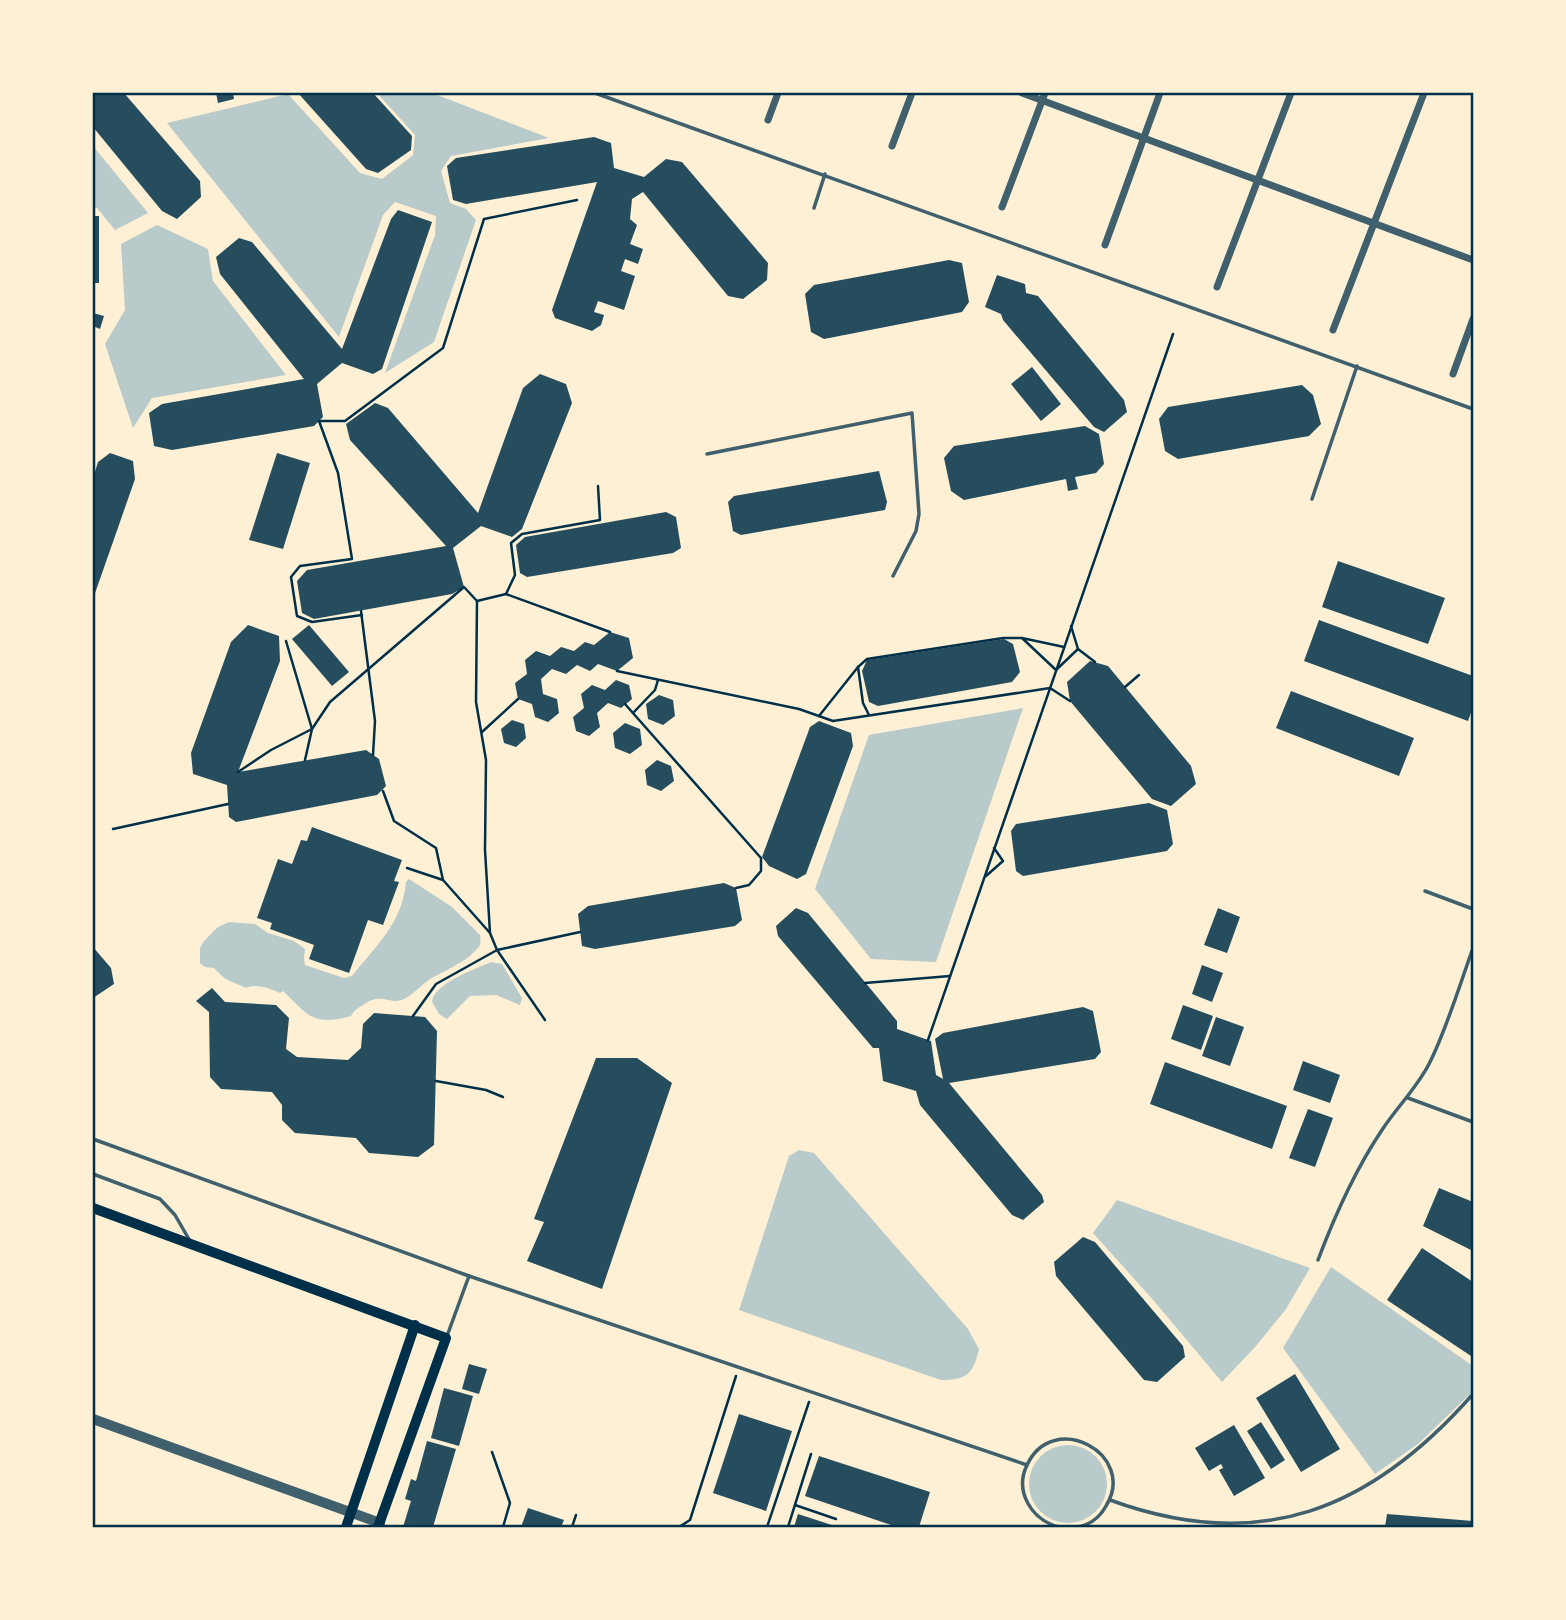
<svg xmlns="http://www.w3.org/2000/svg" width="1566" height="1620" viewBox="0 0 1566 1620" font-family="'Titillium Web',sans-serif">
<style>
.green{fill:#b9caca}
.building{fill:#264d5e}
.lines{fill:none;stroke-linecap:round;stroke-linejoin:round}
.path{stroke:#003049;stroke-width:2.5}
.service{stroke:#3f606c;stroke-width:3.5}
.minor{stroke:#3f606c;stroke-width:7}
.tertiary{stroke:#3f606c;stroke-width:10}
.secondary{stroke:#003049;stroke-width:10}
.neatline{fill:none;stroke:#003049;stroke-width:2.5}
</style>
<rect width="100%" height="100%" fill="#fdf0d5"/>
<g class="green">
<path d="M377 93H432L549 138 451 156 441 171 450 203 466 209 476 220 434 342 385 373 435 235 436 216 395 202 383 215 339 337 167 123 288 94 360 173 382 179 413 155 415 135Z"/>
<path d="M93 146 148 213 115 230 97 208H93Z"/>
<path d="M157 225 208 249 213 281 286 375 152 398 133 428 105 344 125 310 121 244Z"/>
<path d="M1023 708 936 962 871 959 815 889 869 735Z"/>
<path d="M409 879 452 907 480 935C481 942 481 946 476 950 467 961 443 972 430 979 421 985 414 994 404 999 388 1006 382 991 363 1005 357 1009 355 1009 351 1016 313 1027 308 1015 283 991L280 993C270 989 257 983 246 988 228 979 229 984 214 968L205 967 200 963V948L204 941 218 927 229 922 255 924 268 933 294 941 305 949 304 958 305 965 344 978 352 976C375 947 403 922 406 882Z"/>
<path d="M491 962 502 964 522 998 520 1005 496 995 470 996 447 1019 439 1014 432 1002C433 984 475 969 491 962Z"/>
<path d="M799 1150 814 1153 968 1329 979 1349C973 1374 967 1380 941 1380L739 1310 789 1156Z"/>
<path d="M1117 1200 1310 1268 1286 1309 1256 1346 1222 1382 1154 1301 1093 1233Z"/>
<path d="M1331 1267 1473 1366V1390L1470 1394 1418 1444 1375 1474 1283 1348Z"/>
<circle cx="1068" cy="1484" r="39"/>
</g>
<g class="building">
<path d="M93 93H124L200 181 201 197 177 219 162 211 93 127Z"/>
<path d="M216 93H233L234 99 218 103Z"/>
<path d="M298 93H373L412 136 411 150 378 173 366 169Z"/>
<path d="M594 137 611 143 614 168 644 177 666 159 682 162 768 263 767 280 743 299 728 296 643 192 632 199 630 219 637 225 630 244 643 249 638 264 625 259 621 271 635 276 624 310 598 301 594 312 604 315 601 325 592 331 555 318 552 310 597 182 466 204 453 200 447 166 456 158Z"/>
<path d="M398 210 432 222 382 369 373 374 342 363 317 384 323 417 314 426 172 450 154 446 149 413 162 404 304 379 220 274 216 257 239 238 252 242 342 349 391 219Z"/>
<rect x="93" y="216" width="6" height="67"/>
<path d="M949 260 962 263 969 302 962 312 824 339 811 332 805 294 814 285Z"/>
<path d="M997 275 1025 284 1026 293 1038 296 1124 400 1127 412 1104 432 1094 427 1003 320 1001 314 985 307Z"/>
<path d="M93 313 104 316 100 329 93 326Z"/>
<path d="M1032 367 1061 404 1041 421 1011 384Z"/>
<path d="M540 374 566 384 572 403 522 529 512 537 481 526 453 548 464 587 452 594 314 619 302 613 297 581 307 570 446 546 350 440 346 424 375 403 388 408 478 513 523 388Z"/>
<path d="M1302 385 1313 395 1321 424 1309 436 1178 459 1165 451 1159 419 1168 407Z"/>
<path d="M1085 426 1099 434 1104 464 1096 473 1075 477 1078 489 1068 491 1066 479 964 500 951 491 944 458 954 446Z"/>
<path d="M110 453 133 461 135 479 93 599V478L98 462Z"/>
<path d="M277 453 310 463 283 549 249 540Z"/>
<path d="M879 471 887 502 885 510 741 535 733 531 728 502 734 496Z"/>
<path d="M666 512 676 517 681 548 673 553 527 577 520 573 516 545 525 537Z"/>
<path d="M1338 561 1445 598 1428 644 1322 607Z"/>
<path d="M1319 620 1473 676V707L1468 721 1304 661Z"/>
<path d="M248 625 279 636 280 661 238 772 366 750 379 759 386 786 377 795 236 822 229 817 227 785 193 774 191 753 231 642Z"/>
<path d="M309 625 349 672 332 686 292 639Z"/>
<path d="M610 632 629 638 633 658 617 671 598 664 590 671 577 665 566 674 552 669 541 679 543 694 557 699 559 713 548 722 535 717 532 704 518 699 515 683 527 674 525 660 536 651 550 656 561 647 574 651 585 642 594 645Z"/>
<path d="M1004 639 1013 644 1020 672 1012 682 878 706 869 702 862 671 867 660Z"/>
<path d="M1090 661 1108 666 1191 766 1196 784 1171 806 1152 799 1070 701 1067 682Z"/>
<path d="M616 680 629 685 632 699 621 708 608 703 597 713 600 727 589 736 576 731 573 717 584 708 581 694 592 685 605 690Z"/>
<path d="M1291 691 1414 738 1399 776 1276 728Z"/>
<path d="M659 695 673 700 675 716 663 725 648 719 646 704Z"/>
<path d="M512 720 524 724 526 738 516 747 504 743 501 729Z"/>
<path d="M819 721 851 733 853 746 806 874 797 879 769 866 762 857 810 727Z"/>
<path d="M625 723 640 729 642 745 630 754 615 748 613 733Z"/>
<path d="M657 760 671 766 674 781 661 791 647 785 645 770Z"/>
<path d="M1149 803 1167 810 1173 844 1167 851 1023 876 1016 871 1011 831 1016 824Z"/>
<path d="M312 827 402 860 394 881 399 882 383 925 368 920 349 973 309 959 314 945 270 929 272 923 257 918 278 859 292 864 301 840 307 841Z"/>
<path d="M724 883 736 888 742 920 735 926 595 949 582 946 578 914 588 906Z"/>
<path d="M796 908 808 913 897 1021V1029L931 1041 936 1075 943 1079 935 1039 943 1033 1083 1007 1093 1011 1101 1052 1095 1059 949 1083 1042 1195 1044 1202 1023 1220 1012 1215 920 1105 916 1091 883 1081 879 1048H873L778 936 776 926Z"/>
<path d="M1218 908 1240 917 1227 953 1204 945Z"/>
<path d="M93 947 111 968 114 984 93 998Z"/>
<path d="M1202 965 1223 973 1212 1002 1192 994Z"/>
<path d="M212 988 225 1002 276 1005 289 1018 286 1049 297 1057 348 1060 361 1048 363 1024 374 1013 425 1017 437 1031 434 1145 418 1157 369 1153 356 1138 295 1133 282 1120V1105L272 1092 221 1089 210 1077 209 1012 196 1001Z"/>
<path d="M1183 1005 1213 1016 1201 1050 1171 1039Z"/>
<path d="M1216 1017 1244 1027 1230 1066 1202 1056Z"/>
<path d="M596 1058H637L672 1083 602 1289 527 1261 544 1222 534 1219Z"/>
<path d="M1303 1061 1340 1075 1330 1103 1293 1090Z"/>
<path d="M1165 1062 1287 1106 1272 1149 1150 1104Z"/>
<path d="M1308 1109 1333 1118 1315 1167 1289 1158Z"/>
<path d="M1439 1188 1473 1202V1251L1423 1226Z"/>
<path d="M1083 1237 1095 1242 1183 1346 1185 1357 1157 1382 1144 1380 1056 1276 1054 1262Z"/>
<path d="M1422 1248 1473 1282V1353L1471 1356 1387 1300Z"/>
<path d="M469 1364 487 1369 479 1394 462 1389Z"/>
<path d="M1295 1374 1340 1449 1301 1472 1256 1398Z"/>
<path d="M444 1388 473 1396 459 1446 431 1438Z"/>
<path d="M739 1414 792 1431 766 1511 713 1493Z"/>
<path d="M1261 1422 1285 1460 1271 1469 1247 1431Z"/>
<path d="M1234 1425 1265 1478 1234 1496 1219 1470 1223 1468 1221 1464 1209 1471 1195 1448Z"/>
<path d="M427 1441 456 1449 433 1527H403L411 1501 405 1499 411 1479 416 1481Z"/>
<path d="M819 1456 930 1492 919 1527H897L805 1496Z"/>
<path d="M528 1508 564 1520 561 1527H521Z"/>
<path d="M798 1514 838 1527H794Z"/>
<path d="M1387 1514 1473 1521V1527H1385Z"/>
</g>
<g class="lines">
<g class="path">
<path d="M506 594 515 575 511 543 522 534 600 520 598 486"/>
<path d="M477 601 506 594 610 632"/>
<path d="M361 611 375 721 373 755"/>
<path d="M362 615 312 622 297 616 291 577 300 566 352 559 338 473 319 421H345L443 348 484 219 577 200"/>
<path d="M1071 626 1078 649 1095 662"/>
<path d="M1064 647 1022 638 1056 670 1078 649"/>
<path d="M858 667 863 703 869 715"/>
<path d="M617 671 799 709 833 721 1050 688 1070 701"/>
<path d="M1125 687 1139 675"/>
<path d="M625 704 761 858V871L749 885 736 888"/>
<path d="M633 713 655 690 658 680"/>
<path d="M819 716 858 667 867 659 1003 638H1022"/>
<path d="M482 732 518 699"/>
<path d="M305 760 312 729 330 702 464 587 477 601 476 702 486 760 485 850 490 933"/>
<path d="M238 772 271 750 312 729 286 641"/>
<path d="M383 791 394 821 436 848 443 880 490 933 497 950 545 1020"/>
<path d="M113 829 228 804"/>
<path d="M407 868 443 880"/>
<path d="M986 876 1003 861 994 848"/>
<path d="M865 983 950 976"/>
<path d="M413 1016 436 984 497 950 580 932"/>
<path d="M928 1040 1173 334"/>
<path d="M436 1081 486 1090 503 1097"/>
<path d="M492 1452 510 1503 503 1527"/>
<path d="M795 1505 836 1519"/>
<path d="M572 1527 576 1515"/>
<path d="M679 1527 690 1520 736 1376"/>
<path d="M767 1527 809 1402"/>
<path d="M788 1527 811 1454"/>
</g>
<g class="service">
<path d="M595 93 1473 409"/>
<path d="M814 208 825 174"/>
<path d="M707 454 912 413 919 514 916 531 893 576"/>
<path d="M1312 499 1357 366"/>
<path d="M1425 891 1473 909"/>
<path d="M1408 1098 1473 1122"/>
<path d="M93 1139 469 1276 1027 1465"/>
<path d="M93 1174 160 1199 175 1215 190 1241"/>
<path d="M1318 1260C1335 1215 1355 1170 1382 1130 1397 1107 1416 1089 1429 1064 1446 1031 1460 984 1473 948"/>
<path d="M447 1336 469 1276"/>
<path d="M1110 1500C1260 1555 1371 1510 1473 1394"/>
<path d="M1059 1527C1032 1520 1014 1492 1027 1465 1053 1409 1138 1454 1106 1506 1100 1517 1090 1525 1077 1527"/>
</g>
<g class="minor">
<path d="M1022 93 1473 260"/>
<path d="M768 120 778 93"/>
<path d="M892 146 912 93"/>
<path d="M1002 207 1045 93"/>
<path d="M1105 245 1160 93"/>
<path d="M1217 287 1291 93"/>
<path d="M1333 330 1424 93"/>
<path d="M1453 374 1473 319"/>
</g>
<path class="tertiary" d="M93 1419 380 1523"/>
<g class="secondary">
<path d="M93 1208 446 1338 378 1527"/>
<path d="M346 1527 415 1325"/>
</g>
</g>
<rect width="1566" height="1620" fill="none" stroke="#fdf0d5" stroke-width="189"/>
<rect x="94" y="94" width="1378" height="1432" class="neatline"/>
</svg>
